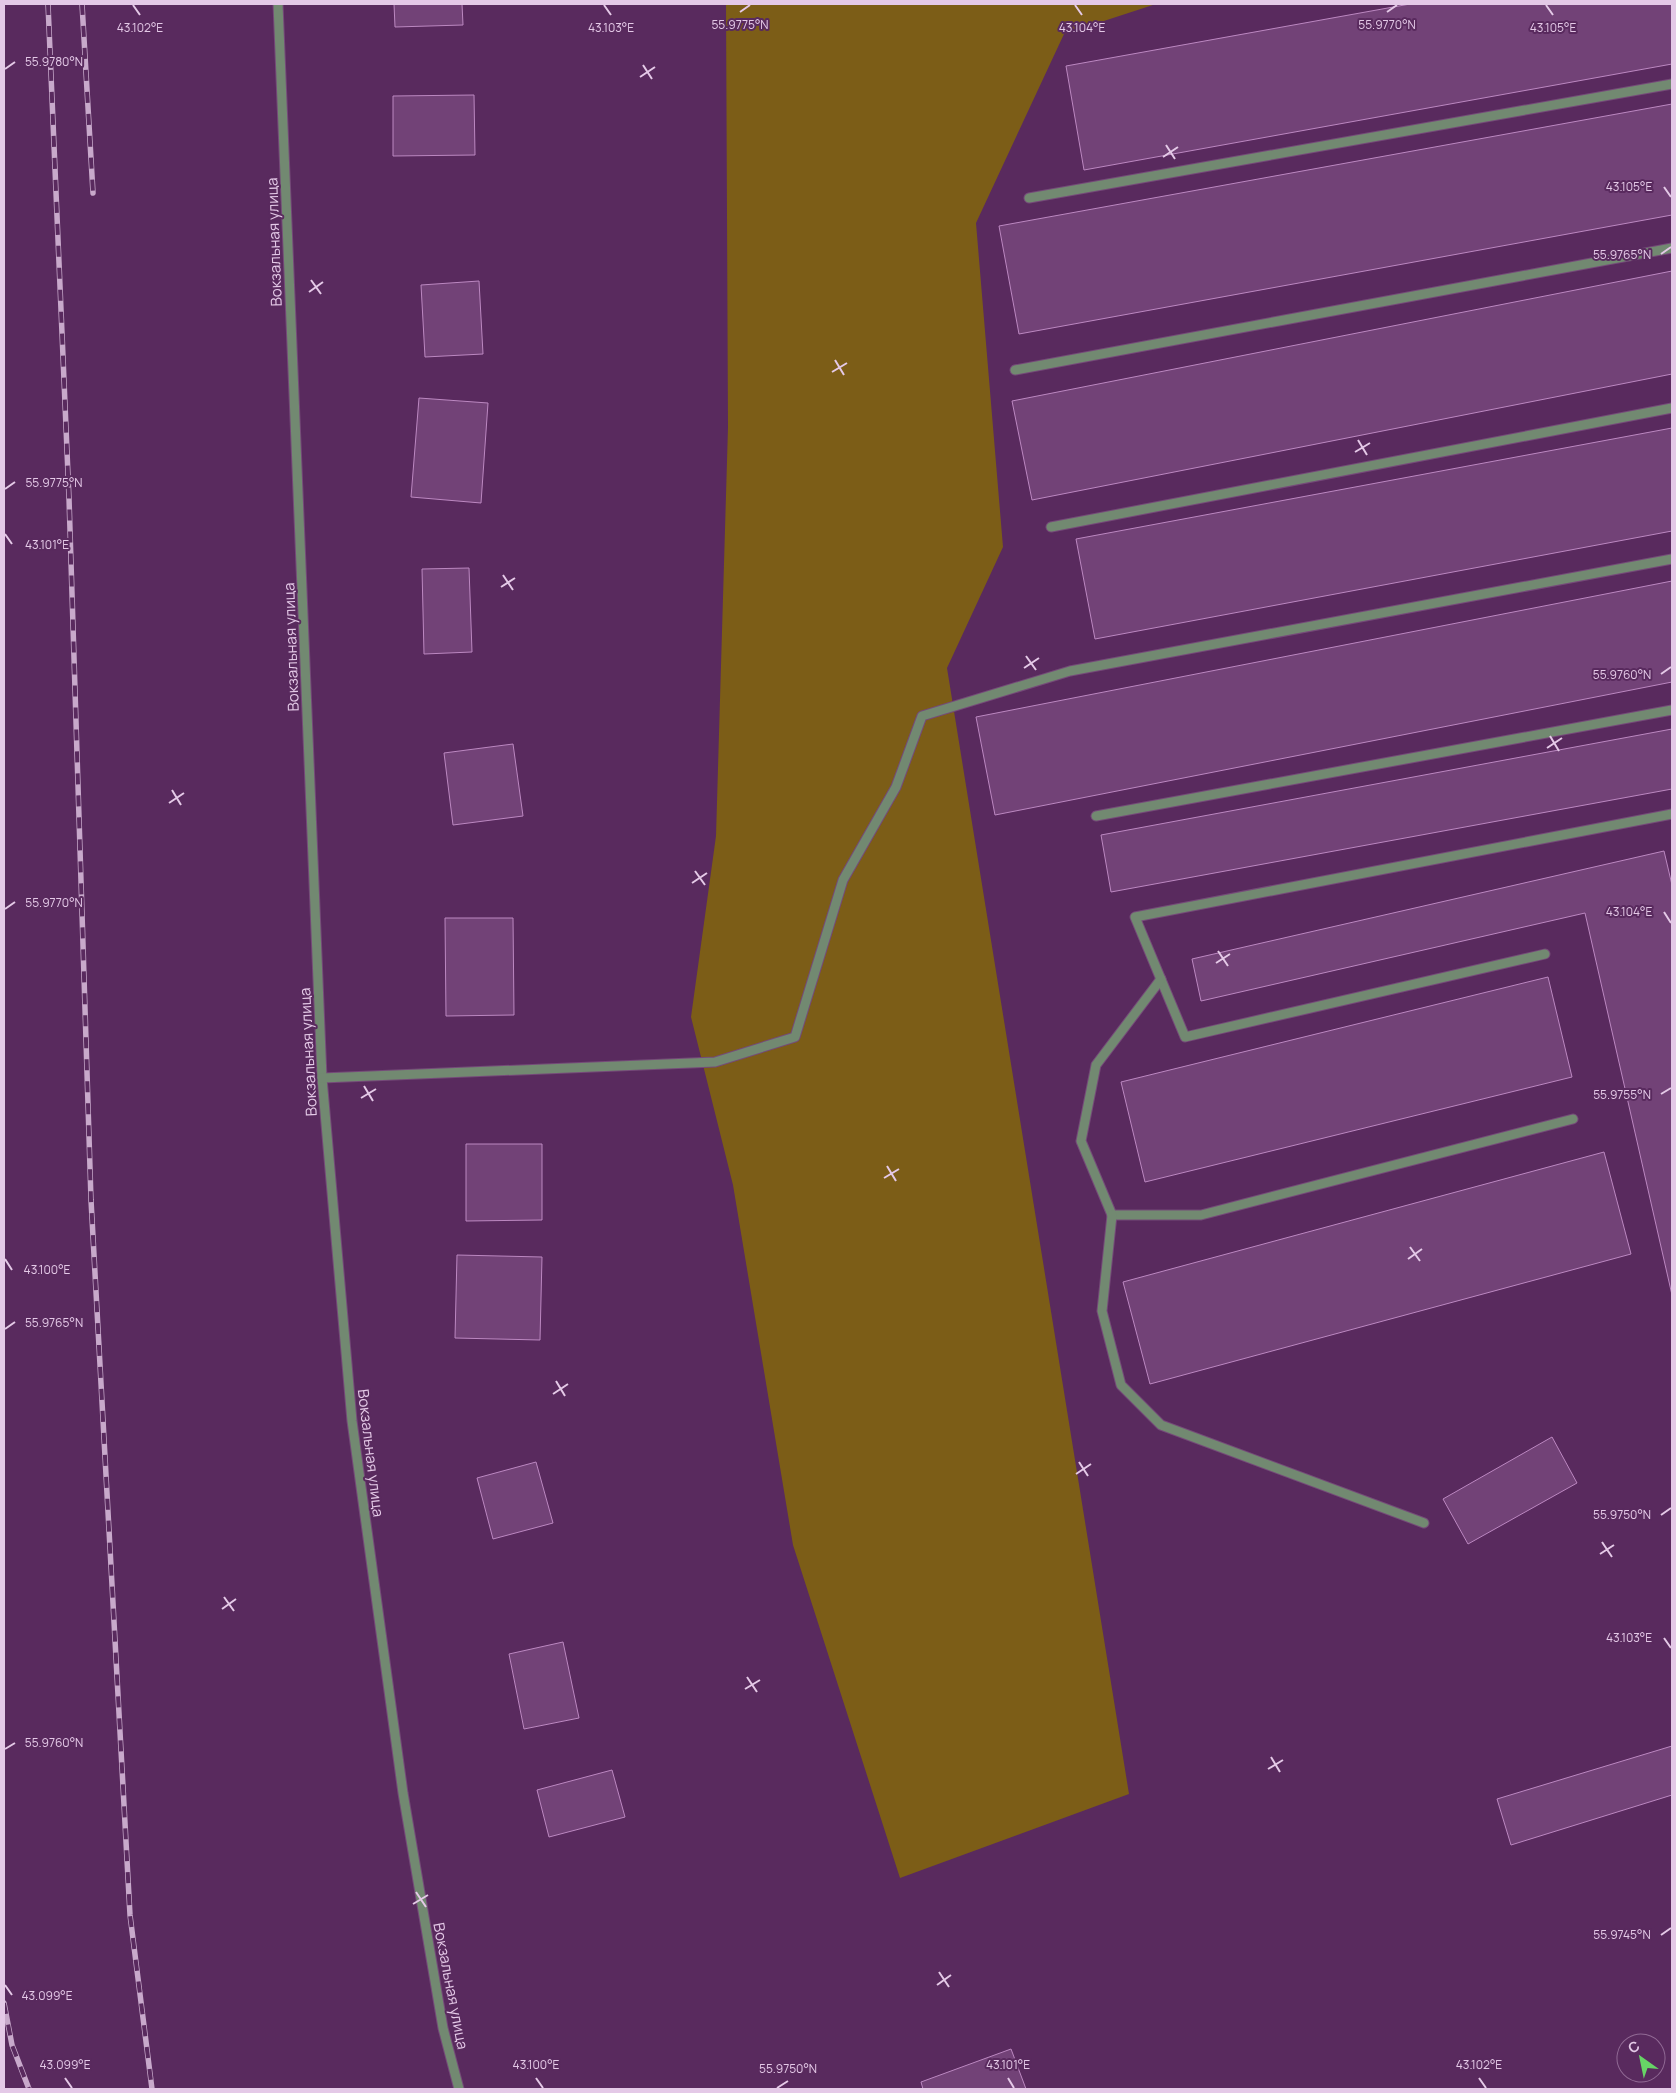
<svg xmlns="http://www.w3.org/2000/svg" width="1676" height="2093" viewBox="0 0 1676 2093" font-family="Manrope,sans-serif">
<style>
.green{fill:#7c5d17}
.building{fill:#724277;stroke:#bc88c1}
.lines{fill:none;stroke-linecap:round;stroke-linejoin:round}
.minor-casing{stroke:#754a79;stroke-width:11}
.minor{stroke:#728971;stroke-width:9}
.rail-casing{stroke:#c8a9cb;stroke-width:5.5}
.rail{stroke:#592a5e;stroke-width:4;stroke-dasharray:11;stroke-linecap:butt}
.ticks{fill:none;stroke:#e4c9e7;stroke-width:2}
.labels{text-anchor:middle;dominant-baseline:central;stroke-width:4;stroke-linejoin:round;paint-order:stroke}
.street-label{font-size:15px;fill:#e4c9e7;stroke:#592a5e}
.ticks-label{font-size:12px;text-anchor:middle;fill:#e4c9e7;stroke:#592a5e;stroke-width:4;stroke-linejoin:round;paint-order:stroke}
</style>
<rect width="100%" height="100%" fill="#592a5e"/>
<path class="green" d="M726 4H1156L1064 34 976 223 1003 547 947 668 1129 1794 900 1878 793 1545 733 1185 691 1017 716 836 728 427Z"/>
<g class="building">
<path d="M394 4H462L463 25 395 27Z"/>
<path d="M1410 4H1672V64L1084 170 1066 66Z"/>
<path d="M474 95 475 155 393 156V96Z"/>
<path d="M1672 104V215L1019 334 999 226Z"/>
<path d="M1672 271V374L1032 500 1012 401Z"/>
<path d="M479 281 483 354 425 357 421 285Z"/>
<path d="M419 398 488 403 481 503 411 497Z"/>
<path d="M1672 428V531L1095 639 1076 539Z"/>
<path d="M469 568 472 652 424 654 422 569Z"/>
<path d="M1672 581V682L995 815 976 717Z"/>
<path d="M1672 729V789L1111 892 1101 835Z"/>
<path d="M513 744 523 816 453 825 444 753Z"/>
<path d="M1664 851 1672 885V1295L1585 913 1201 1001 1192 959Z"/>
<path d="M445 918H513L514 1015 446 1016Z"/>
<path d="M1548 977 1572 1077 1145 1182 1121 1082Z"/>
<path d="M466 1144H542V1220L466 1221Z"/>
<path d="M1604 1152 1631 1254 1150 1384 1123 1282Z"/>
<path d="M457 1255 542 1257 540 1340 455 1338Z"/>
<path d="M1552 1437 1577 1483 1468 1544 1443 1499Z"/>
<path d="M536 1462 553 1523 493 1539 477 1478Z"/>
<path d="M563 1642 579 1718 524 1729 509 1654Z"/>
<path d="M1672 1746V1795L1511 1845 1497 1799Z"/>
<path d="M612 1770 625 1817 549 1837 537 1790Z"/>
<path d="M1011 2049 1026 2089H923L921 2082Z"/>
</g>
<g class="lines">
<defs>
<g id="minor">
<path d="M278 4 322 1078 352 1421 403 1793 443 2028 459 2089"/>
<path d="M1029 198 1672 84"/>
<path d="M1015 370 1672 248"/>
<path d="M1051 527 1672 408"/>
<path d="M1096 816 1672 710"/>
<path d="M1545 954 1185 1037 1135 917 1672 814"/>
<path d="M1161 979 1096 1065 1081 1141 1112 1215H1201L1573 1119"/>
<path d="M322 1078 715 1062 795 1037 843 880 896 787 922 716 1070 671 1672 559"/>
<path d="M1112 1215 1102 1311 1121 1385 1161 1425 1424 1523"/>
</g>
</defs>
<use href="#minor" class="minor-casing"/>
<use href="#minor" class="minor"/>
<defs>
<g id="rail">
<path d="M48 4 69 498 91 1200 130 1915 152 2089"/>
<path d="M82 4 93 193"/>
<path d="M4 2003 12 2045 29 2089"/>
</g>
</defs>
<use href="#rail" class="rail-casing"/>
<use href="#rail" class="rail"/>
</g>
<path class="ticks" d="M133 5 140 15M604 5 611 15M1075 5 1082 15M1546 5 1553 15M740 12 750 5M1387 12 1397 5M643 65 652 79M5 69 15 62M640 77 655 67M1166 145 1175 159M1163 157 1178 147M1664 187 1671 197M1661 254 1671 247M311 280 321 294M309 292 323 282M835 360 844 375M832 372 847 363M1358 440 1367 455M1355 452 1370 443M5 489 15 482M5 534 12 544M503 575 513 590M501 587 515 578M1026 656 1036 670M1024 668 1039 658M1661 674 1671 667M1550 736 1559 751M1547 748 1562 738M172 790 181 805M169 803 184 793M695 871 705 885M692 883 707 873M5 909 15 902M1664 912 1671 923M1218 951 1228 966M1216 963 1230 954M364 1086 373 1101M1661 1094 1671 1088M361 1098 376 1089M887 1166 896 1181M884 1178 899 1169M1410 1247 1420 1261M5 1259 12 1270M1408 1259 1422 1249M5 1329 15 1322M556 1381 565 1396M553 1394 568 1384M1079 1462 1088 1476M1076 1474 1091 1464M1661 1515 1671 1508M1602 1542 1612 1557M1600 1554 1614 1545M224 1597 234 1611M222 1609 236 1599M1664 1638 1671 1648M747 1677 757 1692M745 1689 760 1680M5 1749 15 1743M1271 1757 1280 1772M1268 1769 1283 1760M416 1892 426 1907M413 1904 428 1895M1661 1935 1671 1928M939 1972 949 1987M5 1985 12 1995M937 1985 951 1975M65 2078 72 2088M536 2078 543 2088M1008 2078 1014 2088M1479 2078 1486 2088M777 2088 788 2081"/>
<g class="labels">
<g class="street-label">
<text transform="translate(274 242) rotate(-92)">Вокзальная улица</text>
<text transform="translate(291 647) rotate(-92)">Вокзальная улица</text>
<text transform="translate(308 1052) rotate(-93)">Вокзальная улица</text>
<text transform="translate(371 1453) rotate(83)">Вокзальная улица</text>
<text transform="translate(451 1986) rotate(79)">Вокзальная улица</text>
</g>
</g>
<g class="ticks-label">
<text x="740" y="29">55.9775°N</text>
<text x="1387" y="29">55.9770°N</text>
<text x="1553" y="32">43.105°E</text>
<text x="140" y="32">43.102°E</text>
<text x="611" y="32">43.103°E</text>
<text x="1082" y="32">43.104°E</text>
<text x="54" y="66">55.9780°N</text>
<text x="1629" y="191">43.105°E</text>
<text x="1622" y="259">55.9765°N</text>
<text x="54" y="487">55.9775°N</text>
<text x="47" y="549">43.101°E</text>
<text x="1622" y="679">55.9760°N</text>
<text x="54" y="907">55.9770°N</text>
<text x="1629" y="916">43.104°E</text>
<text x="1622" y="1099">55.9755°N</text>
<text x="47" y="1274">43.100°E</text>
<text x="54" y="1327">55.9765°N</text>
<text x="1622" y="1519">55.9750°N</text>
<text x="1629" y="1642">43.103°E</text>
<text x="54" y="1747">55.9760°N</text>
<text x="1622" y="1939">55.9745°N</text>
<text x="47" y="2000">43.099°E</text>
<text x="65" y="2069">43.099°E</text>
<text x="536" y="2069">43.100°E</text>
<text x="1008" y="2069">43.101°E</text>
<text x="1479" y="2069">43.102°E</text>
<text x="788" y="2073">55.9750°N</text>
</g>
<rect width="1676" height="2093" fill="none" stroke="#e4c9e7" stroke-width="10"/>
<g transform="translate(1641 2058) rotate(327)"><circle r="24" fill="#592a5e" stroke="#916a95"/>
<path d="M0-4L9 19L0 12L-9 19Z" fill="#67d466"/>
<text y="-8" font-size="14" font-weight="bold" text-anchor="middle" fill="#e4c9e7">С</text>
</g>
</svg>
